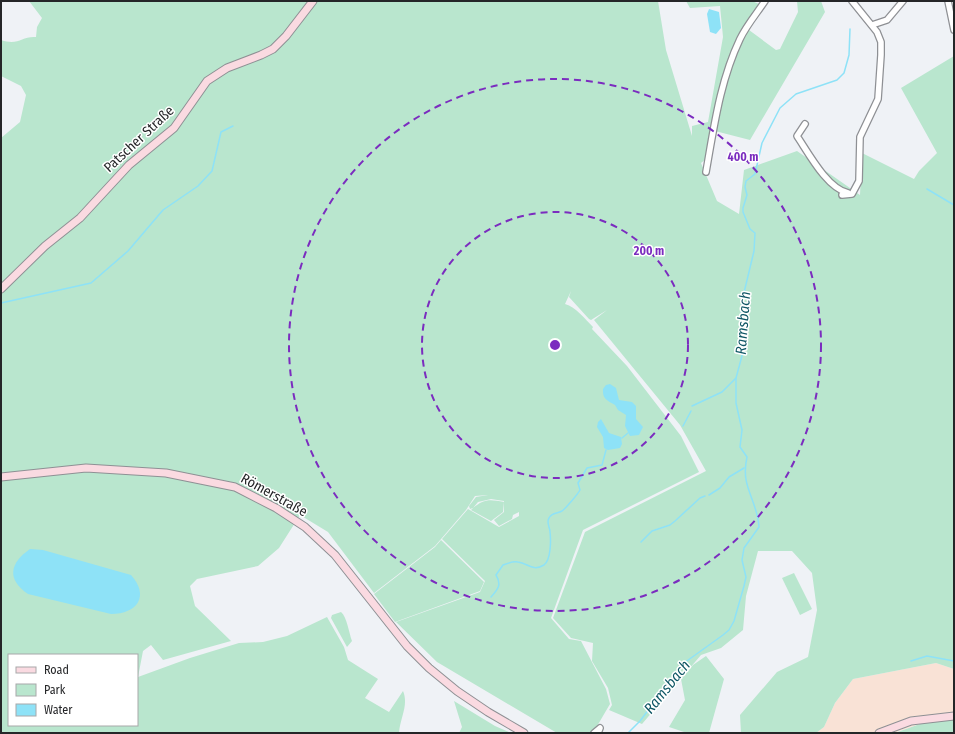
<svg xmlns="http://www.w3.org/2000/svg" width="955" height="734" viewBox="0 0 955 734" font-family="'Fira Sans Condensed',sans-serif">
<style>
.industrial{fill:#f9e2d6}
.green{fill:#b9e6ce;fill-rule:evenodd}
.water{fill:#8ee2f7}
.lines{fill:none;stroke-linecap:round;stroke-linejoin:round}
.stream{stroke:#8ee2f7;stroke-width:1.5}
.street-casing{stroke:#8e9094;stroke-width:8}
.secondary-casing{stroke:#8e9094;stroke-width:9}
.street{stroke:#fff;stroke-width:5.5}
.secondary{stroke:#fadae1;stroke-width:7}
.ring{fill:none;stroke:#7b2cbf;stroke-width:2;stroke-dasharray:7 5}
.labels{text-anchor:middle;dominant-baseline:central;stroke-width:3;stroke-linejoin:round;paint-order:stroke}
.street-label{font-size:14px;fill:#252628;stroke:#fff}
.water-label{font-size:15px;font-style:italic;fill:#0e5665;stroke:#fff}
.centre{fill:#7b2cbf;stroke:#fff;stroke-width:2}
.ring-label{font-size:12px;text-anchor:middle;font-weight:bold;fill:#7b2cbf;stroke:#fff;stroke-width:3;stroke-linejoin:round;paint-order:stroke}
</style>
<rect width="100%" height="100%" fill="#eff2f6"/>
<path class="industrial" d="M936 663 954 669V720H931L894 733H816L824 727 835 703 853 679Z"/>
<g class="green">
<path d="M29 1H658L666 50 692 136V126L708 122 723 37 720 6 690 8 686 1H752L759 4 738 37 723 78 706 159 701 163 717 201 739 214 744 170 797 151 860 195 862 153 914 179 919 171 937 153 901 88 954 56V669L936 663 853 679 835 703 824 727 816 733H741L740 715 777 672 808 657 817 610 812 573 792 551H758L746 596 743 630 721 648 701 655 642 724 609 710 612 705 608 688 592 661 593 643 571 638 553 618 585 532 706 471 680 425 594 320 607 310 591 320 589 319 569 297 571 291 565 304C576 307 585 319 593 327L592 329 627 366 681 436 699 472 583 530 551 618 569 639 581 641 606 689 610 704 593 733H557L437 662 396 622 480 592 485 581 442 539 468 509 499 527 519 516V512L513 515 512 519 499 526 494 520 504 512V501L491 499 478 502 473 508C484 499 489 499 504 502L503 512 491 521 471 510 473 508 470 509 469 506 476 497 488 495 475 496 466 510 435 546 374 593 328 532 300 515 279 548 258 566 197 579 190 586 195 606 231 641 163 660 151 645 143 651 138 677 190 658 239 643 263 642 287 636 327 617 344 647 348 660 378 679 365 698 389 712 403 691C409 705 400 718 399 733H1V138L20 122 26 95 21 86 1 76V40C19 46 21 36 36 37L37 27 42 18ZM9 655H137V725H9Z"/>
<path d="M797 1H821L825 12 750 140 715 131C720 99 728 55 749 30L776 50 780 49 798 12Z"/>
<path d="M441 540 484 582 480 591 395 622 374 594 435 547Z"/>
<path d="M794 573 812 609 800 615 782 578Z"/>
<path d="M341 612C347 617 349 633 352 641L347 647 331 618 332 615Z"/>
<path d="M706 656 724 679 709 733H687L669 727 685 700 681 679 693 665Z"/>
<path d="M454 701 495 726 511 733H459L462 727Z"/>
<path d="M931 720H954V733H895Z"/>
</g>
<g class="water">
<path d="M709 9 719 12 721 28 716 34 710 32 707 14Z"/>
<path d="M610 384 616 388 619 400 632 402 636 406V419L643 427 639 435 630 436 625 426 626 415 618 410 615 405C608 401 602 399 603 389L606 385Z"/>
<path d="M601 419 609 433 621 437 622 444 620 448 608 450 604 448 603 437 597 427 598 422Z"/>
<path d="M30 549 43 550 131 575C150 596 137 614 111 614L28 594C6 579 10 563 30 549Z"/>
</g>
<g class="lines">
<g class="stream">
<path d="M927 189 954 205"/>
<path d="M1 303 91 283 128 251 163 210 198 186 212 171 221 132 233 126"/>
<path d="M692 406 722 392 736 378"/>
<path d="M683 426 691 411"/>
<path d="M622 438 628 433"/>
<path d="M709 495 720 488 729 477 744 468"/>
<path d="M641 542 652 531 670 525 675 521 700 498 705 496"/>
<path d="M491 597C498 589 502 585 496 575L503 565C508 563 513 561 518 562 528 563 532 572 544 565 551 560 551 540 550 532 550 527 546 523 549 518 552 512 557 514 562 511 565 509 578 494 580 490L578 483 587 468 602 465 606 450"/>
<path d="M911 661 927 656 954 661"/>
<path d="M628 733 640 721 684 663 723 635 729 630 734 621 744 586 746 577 742 560 744 548 759 527C757 498 740 488 747 457L740 447 742 430 736 403V378L743 352 740 338 742 301 754 251 755 233 750 229 743 212V208L747 195 745 187 746 181 755 174 762 143 780 108 796 94 837 80 844 73 849 55 850 29"/>
</g>
<defs>
<g id="street">
<path d="M948 1 954 30"/>
<path d="M872 25 887 20 903 1"/>
<path d="M805 124 797 136C809 154 827 188 848 193"/>
<path d="M706 172C714 127 720 81 740 39 746 26 757 13 765 1"/>
<path d="M842 195 852 194 859 181 860 137 878 99 881 55V42L877 32 852 1"/>
<path d="M594 733 600 728 598 733"/>
</g>
<g id="secondary">
<path d="M1 289 45 246 80 218 129 165 174 128 207 81 227 68 261 55 273 49 286 36 313 1"/>
<path d="M1 477 86 468 166 473 235 487 276 508 305 527 335 555 407 646 429 668 457 691 488 712 524 733"/>
<path d="M879 733 911 721 954 716"/>
</g>
</defs>
<use href="#street" class="street-casing"/>
<use href="#secondary" class="secondary-casing"/>
<use href="#street" class="street"/>
<use href="#secondary" class="secondary"/>
</g>
<g class="ring">
<circle cx="555" cy="345" r="133"/>
<circle cx="555" cy="345" r="266"/>
</g>
<g class="labels">
<g class="street-label">
<text transform="translate(139 139) rotate(-43)">Patscher Straße</text>
<text transform="translate(274 495) rotate(29)">Römerstraße</text>
</g>
<g class="water-label">
<text transform="translate(743 323) rotate(-86)">Ramsbach</text>
<text transform="translate(667 687) rotate(-51)">Ramsbach</text>
</g>
</g>
<circle cx="555" cy="345" r="6" class="centre"/>
<g class="ring-label">
<text x="743" y="161">400 m</text>
<text x="649" y="255">200 m</text>
</g>
<rect width="955" height="734" fill="none" stroke="#252628" stroke-width="4"/>
<rect x="8" y="654" width="130" height="72" fill="#ffffff" stroke="#a8a8a9"/>
<rect x="16" y="667" width="20" height="6" fill="#fadae1" stroke="#a8a8a9"/>
<text x="44" y="674" font-size="12" fill="#252628">Road</text>
<rect x="16" y="684" width="20" height="12" fill="#b9e6ce" stroke="#a8a8a9"/>
<text x="44" y="694" font-size="12" fill="#252628">Park</text>
<rect x="16" y="704" width="20" height="12" fill="#8ee2f7" stroke="#a8a8a9"/>
<text x="44" y="714" font-size="12" fill="#252628">Water</text>
</svg>
